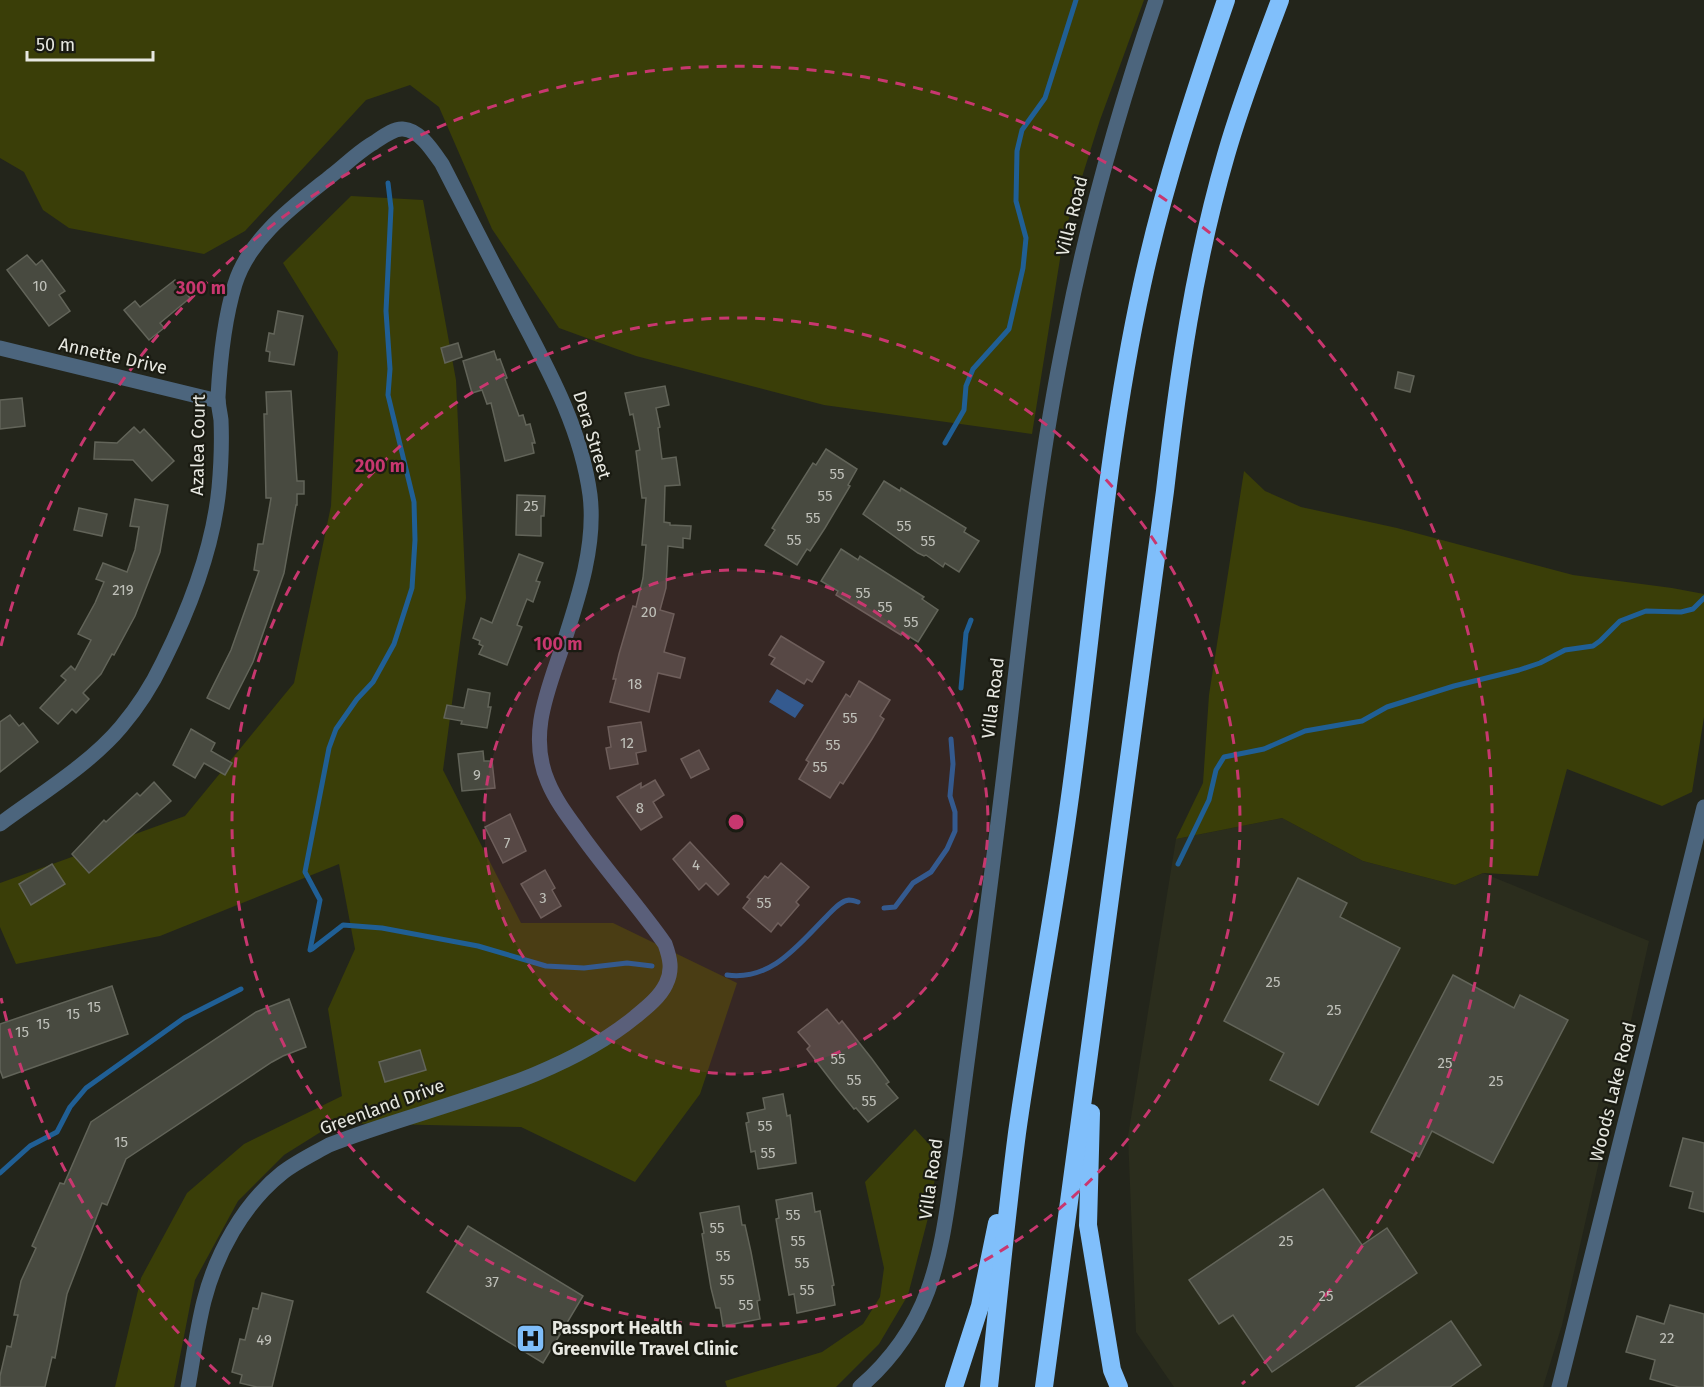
<svg xmlns="http://www.w3.org/2000/svg" width="1704" height="1387" viewBox="0 0 1704 1387" font-family="'Fira Sans',sans-serif">
<style>
.built{fill:#2b2d1d}
.green{fill:#3a3e08}
.water{fill:#205f95}
.lines{fill:none;stroke-linecap:round;stroke-linejoin:round}
.stream{stroke:#205f95;stroke-width:5}
.building{fill:#484a40;stroke:#626459;stroke-width:1.5}
.minor{stroke:#4c657d;stroke-width:15}
.highway{stroke:#80bffb;stroke-width:18}
.ring{fill:none;stroke:#c8376f;stroke-width:3;stroke-dasharray:10 8}
.labels{text-anchor:middle;dominant-baseline:central;stroke-width:4.5;stroke-linejoin:round;paint-order:stroke}
.number-label{font-size:15px;fill:#bfc0b9}
.street-label{font-size:18px;fill:#e7e8e1;stroke:#1a1b12}
.poi-label{font-size:18px;font-weight:bold;fill:#e7e8e1;stroke:#1a1b12;text-anchor:start}
.centre{fill:#c8376f;stroke:#1a1b12;stroke-width:3}
.ring-label{font-size:18px;text-anchor:middle;font-weight:bold;fill:#c8376f;stroke:#1a1b12;stroke-width:4.5;stroke-linejoin:round;paint-order:stroke}
</style>
<rect width="100%" height="100%" fill="#23251b"/>
<path class="built" d="M1282 818 1363 861 1455 885 1483 873 1649 941 1562 1325 1543 1387H1174L1136 1332 1128 1136 1176 839Z"/>
<g class="green">
<path d="M0 0H1144L1100 120 1064 234 1032 434 824 405 636 356 559 328 492 229 439 107 410 85 366 100 245 231 204 254 69 228 43 210 24 172 0 158Z"/>
<path d="M351 196 423 200 456 380 466 598 443 770 521 923H613L737 983 700 1094 635 1182 521 1127 335 1123 284 1155 238 1201 195 1280 174 1387H115L141 1278 187 1193 244 1144 342 1096 328 1009 355 949 339 864 160 936 16 964 0 927V883L185 816 294 683 331 506 338 352 283 263Z"/>
<path d="M1244 471 1265 491 1301 507 1397 528 1573 575 1672 588 1704 594V717L1692 792 1662 806 1567 769 1538 876 1483 873 1455 885 1363 861 1282 818 1176 839 1203 783 1209 695Z"/>
<path d="M915 1129 939 1155 928 1218 908 1295 879 1344 836 1387H727L725 1381 822 1352 863 1324 880 1297 884 1268 865 1182Z"/>
</g>
<path class="water" d="M777 689 804 705 795 718 769 702Z"/>
<g class="lines">
<g class="stream">
<path d="M945 443 964 410 966 386 973 369 1009 329 1023 268 1026 238 1016 201 1017 151 1022 130 1045 98 1076 0"/>
<path d="M961 688 966 633 971 620"/>
<path d="M1178 864 1209 800 1216 770 1224 757 1264 749 1305 731 1362 721 1387 707 1454 686 1519 670 1540 663 1565 650 1593 646 1600 641 1620 621 1646 611 1681 612 1693 609 1704 598"/>
<path d="M884 908 895 907 913 883 931 872 947 849 955 831V812L950 796 953 764 951 739"/>
<path d="M312 949 343 925 382 928 478 946 546 966 584 968 627 963 652 966"/>
<path d="M310 950 320 900 305 872 329 748 336 729 357 699 373 682 394 644 412 588 415 540 414 502 388 395 390 369 386 311 391 208 388 183"/>
<path d="M727 975C772 981 798 945 827 916 833 910 840 901 849 900 852 900 855 901 858 902"/>
<path d="M0 1173 30 1146 57 1132 70 1107 86 1088 184 1018 241 989"/>
</g>
</g>
<g class="building">
<path d="M27 255 36 265 42 260 65 291 59 295 70 311 49 326 7 270Z"/>
<path d="M175 280 190 298 160 323 164 328 149 340 124 310 135 301 140 307Z"/>
<path d="M278 311 303 316 294 365 269 361 270 352 266 351 269 333 274 334Z"/>
<path d="M458 343 462 357 445 363 441 348Z"/>
<path d="M494 351 497 360 500 359 507 378 505 379 519 416 523 415 526 425 530 424 535 443H532L534 453 505 461 491 403 487 404 482 390 472 393 463 361Z"/>
<path d="M1398 372 1414 376 1410 392 1395 388Z"/>
<path d="M665 386 669 405 656 408 660 427 658 428 662 459 676 457 680 485 665 486 664 522 670 523V525L691 526 690 539 683 538V548L668 546 666 588 660 610 674 614 664 652 685 658 680 678 658 673 649 712 610 702 616 679H613L619 654 633 606 636 607 643 578 646 545H642L646 498H642L636 451 640 450 633 414 630 415 625 393Z"/>
<path d="M291 391 297 481H304V494H297V505H296L284 573 253 662 229 709 207 698 231 650 259 571 254 570 258 544H263L271 498H266L264 414H267L266 392Z"/>
<path d="M22 398 25 426 0 429V400Z"/>
<path d="M134 427 140 433 144 429 174 461 152 481 133 460 94 459 95 442 117 443Z"/>
<path d="M826 449 857 469 848 485 850 486 825 528 810 551 807 549 797 565 765 545 775 530 772 528 813 463 816 465Z"/>
<path d="M884 481 900 491 901 488 966 528 964 532 979 541 959 572 945 563 943 567 926 555 924 556 918 553 863 514Z"/>
<path d="M517 495 545 496 544 516H541V536L516 535Z"/>
<path d="M135 499 168 505 160 552 135 616 114 655 112 654 101 674 83 693 89 699 76 713 72 709 58 724 40 708 66 680 61 676 71 666 75 670 91 640 78 634 95 603 104 582 96 579 103 563 127 572 135 550 139 527 130 526Z"/>
<path d="M79 508 107 514 102 536 74 530Z"/>
<path d="M841 549 858 560 860 556 924 597 922 599 938 610 918 642 902 632 901 635 836 595 838 591 821 581Z"/>
<path d="M519 554 543 563 536 581 540 582 533 602 527 599 517 625 522 627 507 665 479 654 483 646 479 644 480 641 473 638 481 618 492 623Z"/>
<path d="M781 636 824 662 812 682 807 679 804 684 771 664 775 658 769 655Z"/>
<path d="M859 681 890 700 880 716 884 719 872 739 843 784 840 782 830 798 799 779 809 762 806 760 846 694 850 697Z"/>
<path d="M468 689 490 693 488 707H491L487 728 461 724 462 721 444 718 447 705 464 708Z"/>
<path d="M10 715 19 726 23 723 38 742 0 772V722Z"/>
<path d="M641 722 646 751 636 753 638 764 610 769 606 748 611 747 608 727Z"/>
<path d="M191 729 215 743 211 751 232 763 225 775 204 763 195 778 173 765Z"/>
<path d="M699 750 709 769 691 778 681 759Z"/>
<path d="M483 751 484 761H492L495 788 462 791 458 754Z"/>
<path d="M655 780 664 795 653 802 662 817 641 830 617 797 641 783V788Z"/>
<path d="M154 782 171 801 89 873 72 854 104 820 106 822 137 793 140 796Z"/>
<path d="M510 814 526 851 503 863 485 827Z"/>
<path d="M690 842 729 884 718 895 706 883 699 890 673 859Z"/>
<path d="M781 863 809 887 796 902 799 905 781 926 778 923 771 932 743 908 750 899 747 897 765 876 768 878Z"/>
<path d="M52 864 65 884 31 905 19 884Z"/>
<path d="M545 870 555 888 552 890 561 906 541 918 521 884Z"/>
<path d="M1298 878 1347 903 1340 917 1400 948 1318 1105 1270 1080 1284 1053 1224 1021Z"/>
<path d="M1453 975 1514 1008 1520 995 1568 1020 1493 1163 1432 1131 1419 1157 1371 1132Z"/>
<path d="M112 986 128 1034 3 1078 0 1070V1024Z"/>
<path d="M289 999 306 1047 283 1056 272 1062 126 1159 107 1205 102 1203 67 1294 55 1358 52 1357 45 1387H0V1376L7 1346 11 1347 18 1315H14L21 1281 36 1248 32 1246 60 1183 64 1184 91 1122 256 1012Z"/>
<path d="M827 1009 839 1024 842 1021 872 1059 889 1082 886 1084 898 1098 868 1122 856 1108 854 1109 836 1087 807 1049 810 1046 798 1032Z"/>
<path d="M420 1050 426 1070 385 1082 379 1062Z"/>
<path d="M783 1094 787 1116 790 1115 796 1163 758 1169 755 1151 751 1152 746 1123 749 1122 747 1113 765 1109 763 1098Z"/>
<path d="M1683 1138 1704 1143V1212L1689 1208 1693 1192 1670 1186Z"/>
<path d="M1323 1189 1362 1245 1387 1228 1417 1273 1272 1372 1233 1315 1219 1324 1189 1280Z"/>
<path d="M812 1193 815 1212 820 1211 834 1285 832 1286 835 1305 797 1313 794 1294 789 1295 784 1267 776 1219 779 1218 776 1200Z"/>
<path d="M739 1206 742 1225H745L751 1252 760 1300 757 1301 760 1319 723 1326 720 1308H716L711 1288 702 1234 704 1233 700 1213Z"/>
<path d="M468 1226 583 1296 543 1363 427 1292Z"/>
<path d="M262 1293 293 1301 272 1387H257L240 1383 242 1375 232 1372 240 1339 245 1340 253 1308 258 1309Z"/>
<path d="M1670 1305 1704 1314V1387H1679L1650 1379 1655 1360 1626 1352 1637 1316 1664 1324Z"/>
<path d="M1451 1321 1481 1365 1450 1387H1356Z"/>
</g>
<g class="lines">
<g class="minor">
<path d="M0 348 218 401"/>
<path d="M0 824C39 795 90 764 121 727 138 707 152 685 163 662 190 608 213 549 219 488 221 466 222 443 221 420 220 412 218 405 218 397 220 360 224 320 235 284 249 238 295 205 331 176 344 166 356 154 370 145 379 140 392 128 403 129 420 130 433 151 442 164 467 213 492 261 517 310 548 369 581 428 590 495 596 544 579 596 564 642 549 688 527 734 548 782 555 799 566 814 577 829 604 868 637 904 665 944 670 958 673 970 666 984 660 997 646 1008 635 1017 552 1085 428 1106 329 1145 313 1154 296 1162 282 1173 243 1204 216 1254 204 1301 197 1329 193 1359 188 1387"/>
<path d="M860 1387C937 1320 941 1249 955 1155 973 1016 992 878 1008 739 1024 602 1038 465 1066 330 1088 218 1119 108 1156 0"/>
<path d="M1559 1387 1704 807"/>
</g>
<g class="highway">
<path d="M1091 1113 1088 1225 1112 1370 1119 1387"/>
<path d="M954 1387 980 1306 997 1223"/>
<path d="M989 1387C998 1303 1006 1218 1017 1133 1032 1026 1053 919 1068 811 1093 636 1104 458 1142 285 1163 188 1194 94 1226 0"/>
<path d="M1044 1387 1165 491C1178 378 1194 265 1226 155 1241 102 1261 51 1280 0"/>
</g>
</g>
<circle cx="736" cy="822" r="252" fill="#c8376f" fill-opacity=".12"/>
<g class="ring">
<circle cx="736" cy="822" r="252"/>
<circle cx="736" cy="822" r="504"/>
<path d="M230 1384A756 756 0 0 1 1 998M1 646A756 756 0 1 1 1242 1384"/>
</g>
<defs>
<symbol id="hospital-square" viewBox="-11 -11 22 22"><rect x="-9" y="-9" width="18" height="18" rx="4" fill="#7fbdf9" stroke="#1a1b12"/><path d="M-5-5h3v3.5h4V-5h3V5h-3V1.5h-4V5h-3Z" fill="#111"/></symbol>
</defs>
<g fill-rule="evenodd">
<use href="#hospital-square" x="514" y="1322" width="33" height="33"/>
</g>
<g class="labels">
<g class="number-label">
<text x="40" y="286">10</text>
<text x="837" y="474">55</text>
<text x="825" y="496">55</text>
<text x="531" y="506">25</text>
<text x="813" y="518">55</text>
<text x="904" y="526">55</text>
<text x="794" y="540">55</text>
<text x="928" y="541">55</text>
<text x="123" y="590">219</text>
<text x="863" y="593">55</text>
<text x="885" y="607">55</text>
<text x="649" y="612">20</text>
<text x="911" y="622">55</text>
<text x="635" y="684">18</text>
<text x="850" y="718">55</text>
<text x="627" y="743">12</text>
<text x="833" y="745">55</text>
<text x="820" y="767">55</text>
<text x="477" y="775">9</text>
<text x="640" y="808">8</text>
<text x="507" y="843">7</text>
<text x="696" y="865">4</text>
<text x="543" y="898">3</text>
<text x="764" y="903">55</text>
<text x="1273" y="982">25</text>
<text x="94" y="1007">15</text>
<text x="1334" y="1010">25</text>
<text x="73" y="1014">15</text>
<text x="43" y="1024">15</text>
<text x="22" y="1032">15</text>
<text x="838" y="1059">55</text>
<text x="1445" y="1063">25</text>
<text x="854" y="1080">55</text>
<text x="1496" y="1081">25</text>
<text x="869" y="1101">55</text>
<text x="765" y="1126">55</text>
<text x="121" y="1142">15</text>
<text x="768" y="1153">55</text>
<text x="793" y="1215">55</text>
<text x="717" y="1228">55</text>
<text x="798" y="1241">55</text>
<text x="1286" y="1241">25</text>
<text x="723" y="1256">55</text>
<text x="802" y="1263">55</text>
<text x="727" y="1280">55</text>
<text x="492" y="1282">37</text>
<text x="807" y="1290">55</text>
<text x="1326" y="1296">25</text>
<text x="746" y="1305">55</text>
<text x="1667" y="1338">22</text>
<text x="264" y="1340">49</text>
</g>
<g class="street-label">
<text transform="translate(1072 216) rotate(-76)">Villa Road</text>
<text transform="translate(113 356) rotate(13)">Annette Drive</text>
<text transform="translate(592 435) rotate(73)">Dera Street</text>
<text transform="translate(198 445) rotate(-89)">Azalea Court</text>
<text transform="translate(993 698) rotate(-83)">Villa Road</text>
<text transform="translate(1613 1092) rotate(-76)">Woods Lake Road</text>
<text transform="translate(382 1107) rotate(-20)">Greenland Drive</text>
<text transform="translate(931 1179) rotate(-82)">Villa Road</text>
</g>
<g class="poi-label">
<text x="552" y="1328">Passport Health<tspan x="552" dy="21">Greenville Travel Clinic</tspan></text>
</g>
</g>
<circle cx="736" cy="822" r="9" class="centre"/>
<g class="ring-label">
<text x="201" y="294">300 m</text>
<text x="380" y="472">200 m</text>
<text x="558" y="650">100 m</text>
</g>
<path d="M27 51v9h126v-9" fill="none" stroke="#e7e8e1" stroke-width="3"/>
<text x="36" y="51" font-size="18" fill="#e7e8e1" stroke="#1a1b12" stroke-width="4.5" paint-order="stroke">50 m</text>
</svg>
